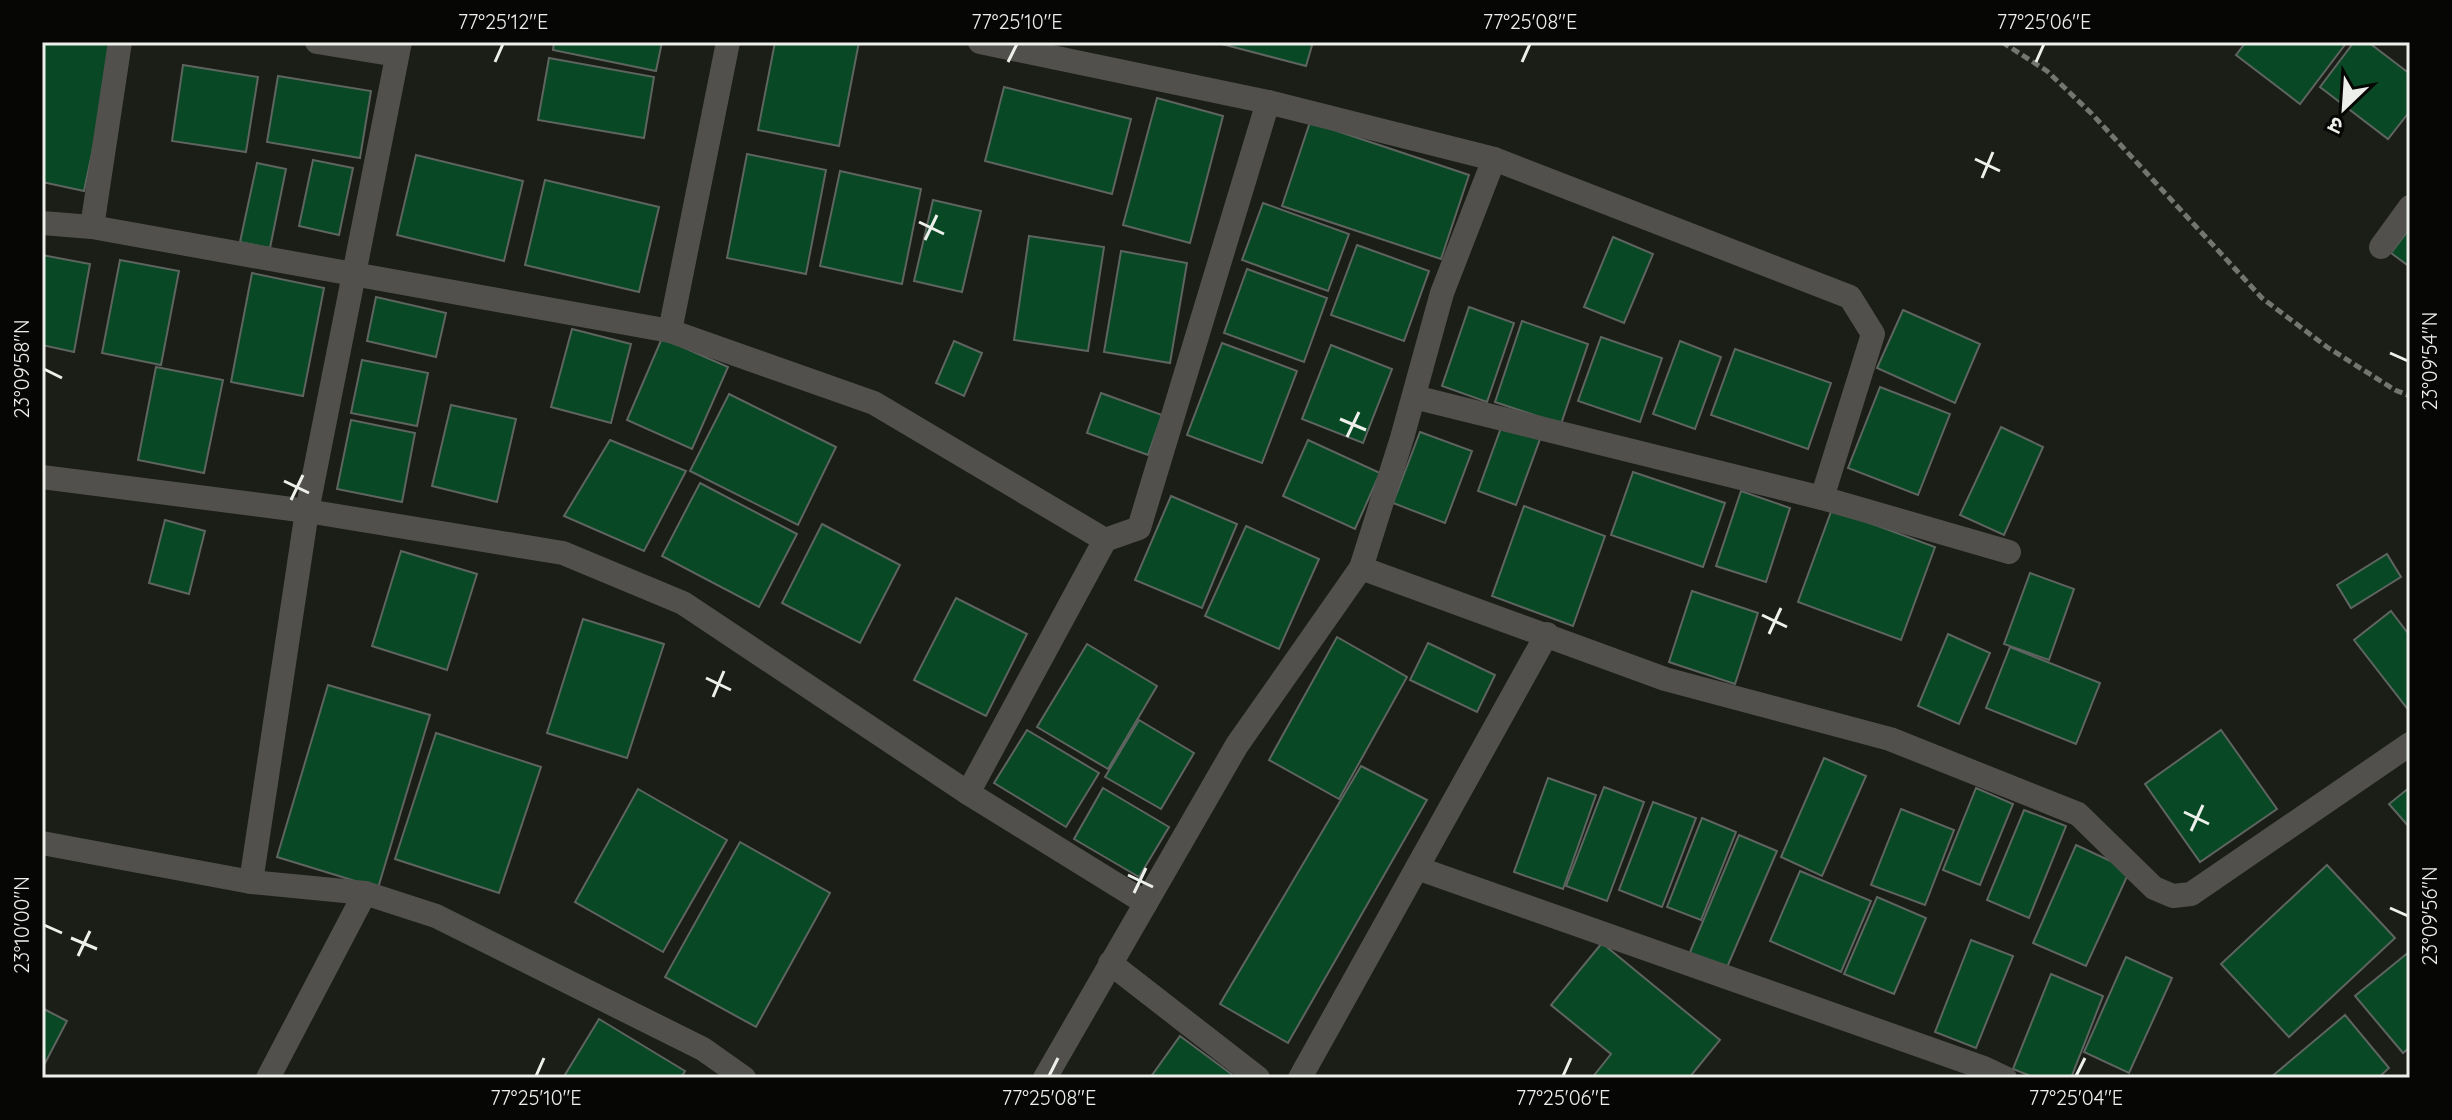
<svg xmlns="http://www.w3.org/2000/svg" width="2452" height="1120" viewBox="0 0 2452 1120" font-family="Quicksand,'Noto Sans Devanagari',sans-serif">
<style>
.building{fill:#084825;stroke:#5e645f;stroke-width:2}
.lines{fill:none;stroke-linecap:round;stroke-linejoin:round}
.path{stroke:#737570;stroke-width:5;stroke-dasharray:8 4;stroke-linecap:butt}
.minor{stroke:#51504d;stroke-width:24}
.ticks{fill:none;stroke:#edefeb;stroke-width:3}
.neatline{fill:none;stroke:#edefeb;stroke-width:3}
.ticks-label{font-size:20px;text-anchor:middle;fill:#edefeb}
</style>
<rect width="100%" height="100%" fill="#1b1d17"/>
<g class="building">
<path d="M42 42H99L115 45 84 191 42 182Z"/>
<path d="M554 42H662L656 71 553 50Z"/>
<path d="M775 42H859L839 146 758 130Z"/>
<path d="M1214 42H1313L1306 66Z"/>
<path d="M2246 42H2347L2300 104 2236 55Z"/>
<path d="M2354 42H2368L2410 74V111L2388 139 2320 87Z"/>
<path d="M549 58 654 77 644 138 538 120Z"/>
<path d="M183 65 258 77 246 152 172 141Z"/>
<path d="M278 76 371 91 360 158 267 142Z"/>
<path d="M1004 87 1131 119 1112 194 985 161Z"/>
<path d="M1157 98 1223 116 1190 243 1123 225Z"/>
<path d="M1310 122 1469 175 1441 259 1282 206Z"/>
<path d="M747 154 826 170 806 274 727 258Z"/>
<path d="M416 155 523 181 504 261 397 235Z"/>
<path d="M313 160 353 168 339 235 299 226Z"/>
<path d="M257 163 286 169 270 248 240 242Z"/>
<path d="M840 171 921 189 902 284 820 266Z"/>
<path d="M545 180 659 207 639 292 525 265Z"/>
<path d="M933 200 981 211 962 292 914 281Z"/>
<path d="M1263 203 1349 234 1328 291 1242 260Z"/>
<path d="M2410 228V267L2391 253Z"/>
<path d="M1029 236 1104 247 1088 351 1014 340Z"/>
<path d="M1613 237 1653 254 1624 323 1584 307Z"/>
<path d="M1357 245 1429 271 1404 341 1331 315Z"/>
<path d="M1121 251 1187 263 1170 363 1104 352Z"/>
<path d="M42 255 90 264 74 352 42 345Z"/>
<path d="M120 260 179 271 161 365 102 353Z"/>
<path d="M1247 269 1327 298 1304 362 1224 333Z"/>
<path d="M252 273 324 288 303 396 231 382Z"/>
<path d="M376 297 446 313 436 357 367 341Z"/>
<path d="M1469 307 1514 323 1487 402 1442 386Z"/>
<path d="M1903 310 1980 344 1955 403 1877 368Z"/>
<path d="M1522 321 1588 344 1561 424 1495 402Z"/>
<path d="M572 329 631 344 611 423 551 407Z"/>
<path d="M1601 337 1662 358 1640 422 1578 401Z"/>
<path d="M662 338 728 367 692 449 627 420Z"/>
<path d="M954 341 982 353 964 396 936 383Z"/>
<path d="M1680 341 1721 357 1695 429 1653 414Z"/>
<path d="M1222 343 1297 371 1262 463 1187 435Z"/>
<path d="M1331 345 1392 369 1363 443 1302 419Z"/>
<path d="M1735 349 1831 383 1808 449 1711 415Z"/>
<path d="M362 360 428 373 417 426 351 413Z"/>
<path d="M156 367 223 380 204 473 138 460Z"/>
<path d="M1880 387 1950 414 1918 495 1848 468Z"/>
<path d="M1101 393 1162 415 1148 455 1087 433Z"/>
<path d="M729 394 836 447 798 525 690 471Z"/>
<path d="M451 405 516 419 497 502 432 486Z"/>
<path d="M351 420 415 433 402 502 337 489Z"/>
<path d="M1502 425 1540 439 1516 505 1478 491Z"/>
<path d="M2001 427 2043 447 2004 535 1960 515Z"/>
<path d="M1420 432 1472 451 1445 523 1393 503Z"/>
<path d="M610 440 686 471 644 551 564 516Z"/>
<path d="M1308 440 1380 473 1355 529 1283 496Z"/>
<path d="M1633 472 1725 503 1703 567 1611 535Z"/>
<path d="M700 483 797 534 759 607 662 556Z"/>
<path d="M1741 491 1790 508 1766 582 1716 566Z"/>
<path d="M1171 496 1237 524 1202 608 1135 580Z"/>
<path d="M1524 506 1605 536 1573 626 1492 596Z"/>
<path d="M1832 509 1935 547 1901 640 1798 602Z"/>
<path d="M165 520 205 531 189 594 149 583Z"/>
<path d="M822 524 900 565 860 643 782 603Z"/>
<path d="M1246 526 1319 559 1279 649 1205 616Z"/>
<path d="M401 551 477 574 447 670 372 646Z"/>
<path d="M2387 554 2401 577 2351 608 2337 585Z"/>
<path d="M2030 573 2074 589 2049 660 2004 644Z"/>
<path d="M1692 591 1758 613 1735 684 1669 662Z"/>
<path d="M956 598 1027 634 986 716 914 680Z"/>
<path d="M2391 611 2410 636V712L2354 640Z"/>
<path d="M583 619 664 644 627 758 547 733Z"/>
<path d="M1948 634 1990 653 1959 724 1918 706Z"/>
<path d="M1337 637 1407 677 1339 799 1269 760Z"/>
<path d="M1428 643 1495 675 1477 712 1410 680Z"/>
<path d="M1087 644 1157 686 1108 769 1037 727Z"/>
<path d="M2010 647 2100 683 2076 744 1986 708Z"/>
<path d="M328 685 430 715 378 888 277 857Z"/>
<path d="M1139 720 1194 753 1161 809 1105 777Z"/>
<path d="M1027 730 1099 773 1066 827 994 783Z"/>
<path d="M2221 730 2277 809 2200 862 2145 784Z"/>
<path d="M436 733 541 767 499 893 395 859Z"/>
<path d="M1824 758 1866 776 1822 876 1781 857Z"/>
<path d="M1361 766 1427 800 1288 1043 1220 1004Z"/>
<path d="M1548 778 1596 795 1563 889 1514 872Z"/>
<path d="M1604 787 1644 802 1607 901 1566 886Z"/>
<path d="M2410 787V828L2389 804Z"/>
<path d="M1103 788 1169 827 1139 877 1074 839Z"/>
<path d="M1976 788 2013 804 1980 885 1943 870Z"/>
<path d="M638 789 727 840 663 952 575 902Z"/>
<path d="M1653 802 1696 818 1662 907 1619 890Z"/>
<path d="M1901 809 1954 830 1925 905 1871 885Z"/>
<path d="M2024 810 2066 826 2029 918 1987 900Z"/>
<path d="M1702 818 1736 832 1701 920 1667 907Z"/>
<path d="M1739 835 1777 851 1725 972 1688 957Z"/>
<path d="M740 842 830 893 756 1027 665 977Z"/>
<path d="M2076 845 2130 870 2086 966 2033 943Z"/>
<path d="M2327 865 2395 938 2289 1037 2221 964Z"/>
<path d="M1800 871 1871 901 1841 972 1770 941Z"/>
<path d="M1877 897 1926 918 1894 994 1844 974Z"/>
<path d="M1971 940 2013 956 1976 1048 1935 1032Z"/>
<path d="M1602 943 1720 1040 1689 1078H1592L1611 1054 1551 1005Z"/>
<path d="M2410 951V1047L2403 1053 2355 996Z"/>
<path d="M2126 957 2172 978 2129 1073 2084 1052Z"/>
<path d="M2051 974 2103 996 2071 1078H2036L2013 1069Z"/>
<path d="M42 1008 67 1021 42 1069Z"/>
<path d="M2345 1015 2389 1068 2378 1078H2270Z"/>
<path d="M599 1019 685 1071 681 1078H563Z"/>
<path d="M1180 1036 1234 1076 1233 1078H1150Z"/>
</g>
<g class="lines">
<path class="path" d="M2002 42 2047 71 2092 114 2262 298 2327 347 2395 390 2410 396"/>
<g class="minor">
<path d="M317 42 397 55"/>
<path d="M980 42 1268 102 1494 159 1850 297 1873 334 1822 498"/>
<path d="M42 223 92 227 670 331 874 403 1105 540"/>
<path d="M92 227 120 42"/>
<path d="M2381 247 2410 207"/>
<path d="M670 331 728 42"/>
<path d="M1414 397 1822 498 2009 552"/>
<path d="M42 477 307 511 563 553 683 603 968 793 1146 903"/>
<path d="M1361 568 1665 679 1890 739 2078 814 2154 888 2173 896 2191 894 2410 744"/>
<path d="M968 793 1105 540 1139 528 1268 102"/>
<path d="M42 843 251 882 365 893 436 916 703 1049 744 1078"/>
<path d="M1417 868 1984 1068 2005 1078"/>
<path d="M251 882 307 511 400 42"/>
<path d="M1110 963 1258 1078"/>
<path d="M268 1078 365 893"/>
<path d="M1045 1078 1237 745 1361 568 1402 438 1442 293 1494 159"/>
<path d="M1300 1078 1547 634"/>
</g>
</g>
<path class="ticks" d="M495 62 503 44M1008 62 1017 44M1522 62 1530 44M2036 62 2044 44M1975 159 2000 171M1982 178 1993 152M919 222 944 234M925 240 937 215M2390 353 2408 361M44 369 62 378M1340 419 1366 430M1347 437 1359 412M284 481 309 493M291 500 303 475M1762 615 1787 627M1769 634 1781 608M706 678 731 690M713 697 724 671M2184 812 2209 824M2191 831 2203 805M1128 875 1153 887M1134 893 1146 868M2390 908 2408 916M44 925 62 933M71 938 97 949M78 956 90 931M536 1076 544 1058M1049 1076 1058 1058M1563 1076 1571 1058M2076 1076 2085 1058"/>
<rect width="2452" height="1120" fill="none" stroke="#060705" stroke-width="88"/>
<g transform="translate(2344 108) rotate(205)" stroke="#060705" stroke-width="6" paint-order="stroke">
<path d="M0-6L14 30L0 20L-14 30Z" fill="#edefeb"/>
<text y="-12" font-size="22" font-weight="bold" text-anchor="middle" fill="#edefeb">उ</text>
</g>
<rect x="44" y="44" width="2364" height="1032" class="neatline"/>
<g class="ticks-label">
<text x="503" y="29">77°25'12"E</text>
<text x="1017" y="29">77°25'10"E</text>
<text x="1530" y="29">77°25'08"E</text>
<text x="2044" y="29">77°25'06"E</text>
<text transform="translate(2430 361) rotate(-90)" y="7">23°09'54"N</text>
<text transform="translate(22 369) rotate(-90)" y="7">23°09'58"N</text>
<text transform="translate(2430 916) rotate(-90)" y="7">23°09'56"N</text>
<text transform="translate(22 925) rotate(-90)" y="7">23°10'00"N</text>
<text x="536" y="1105">77°25'10"E</text>
<text x="1049" y="1105">77°25'08"E</text>
<text x="1563" y="1105">77°25'06"E</text>
<text x="2076" y="1105">77°25'04"E</text>
</g>
</svg>
